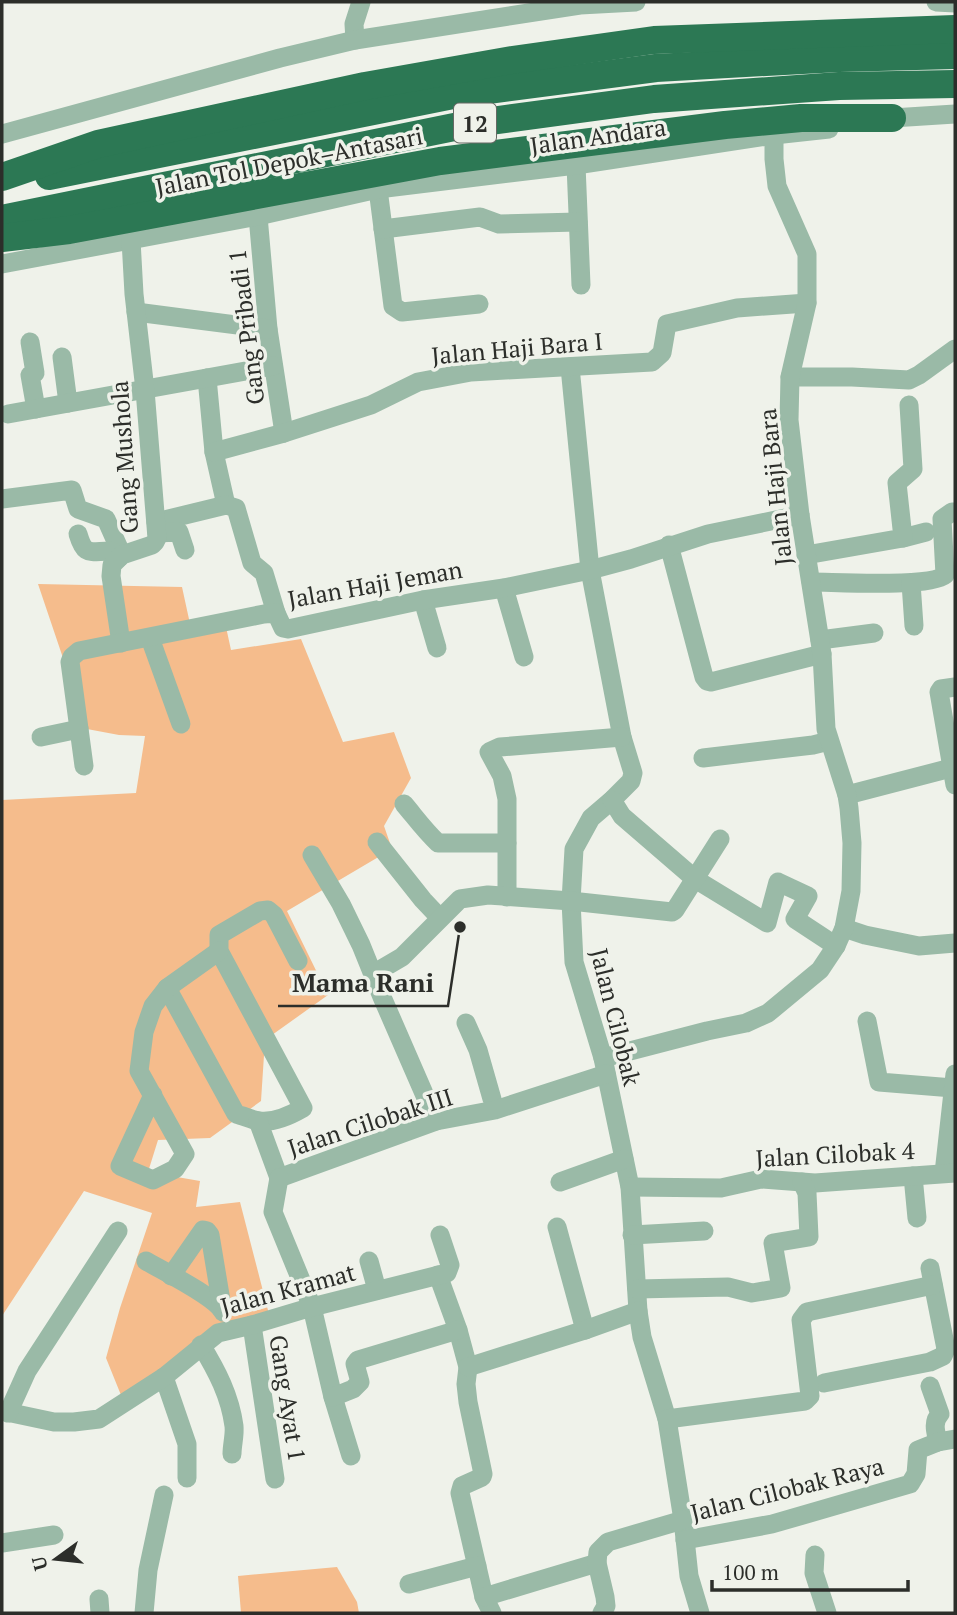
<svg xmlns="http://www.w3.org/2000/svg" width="957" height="1615" viewBox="0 0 957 1615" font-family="'PT Serif',serif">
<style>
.green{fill:#f5bc8c}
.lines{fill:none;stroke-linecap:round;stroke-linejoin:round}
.minor{stroke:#9abaa7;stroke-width:19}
.highway{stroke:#2c7854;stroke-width:28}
.labels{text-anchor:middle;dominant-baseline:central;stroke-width:7;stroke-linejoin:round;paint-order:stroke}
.shield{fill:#eff2ea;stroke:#666964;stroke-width:2}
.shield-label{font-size:23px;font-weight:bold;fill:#2c2e2a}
.street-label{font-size:24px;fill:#2c2e2a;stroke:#eff2ea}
.leader{fill:none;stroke:#2c2e2a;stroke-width:2.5}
.callout-dot{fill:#2c2e2a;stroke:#eff2ea;stroke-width:2.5}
.callout-label{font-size:26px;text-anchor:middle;font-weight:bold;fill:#2c2e2a;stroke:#eff2ea;stroke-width:7;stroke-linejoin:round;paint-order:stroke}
</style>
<rect width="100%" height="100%" fill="#eff2ea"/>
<g class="green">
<path d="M38 584 182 587 192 633 226 627 231 650 301 639 343 742 394 732 411 778 384 826 392 849 287 911 328 995 265 1040 261 1101 210 1138 158 1140 148 1172 200 1181 196 1207 240 1202 271 1322 213 1339 125 1405 106 1358 120 1308 152 1213 84 1191 2 1316V800L136 793 145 736 119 735 87 729Z"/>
<path d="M337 1567 357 1602 359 1613H241L238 1576Z"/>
</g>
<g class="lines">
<g class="minor">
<path d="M936 2 955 3"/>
<path d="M355 40 354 24 361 2"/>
<path d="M880 121 892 118 955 114"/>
<path d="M2 134 280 58 355 40 580 5 636 2"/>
<path d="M576 165 581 285"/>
<path d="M378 189 393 306 402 312 479 304"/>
<path d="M258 216 268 329 284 433"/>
<path d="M383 229 480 217 499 224 578 222"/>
<path d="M2 264 258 216 378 189 576 165 774 135 829 129"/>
<path d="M136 312 268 329"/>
<path d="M30 342 35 373 30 375 36 409"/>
<path d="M62 357 68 403"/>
<path d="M570 367 590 570 622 737 633 773 631 781 612 800 591 818 574 849 571 901 574 962 603 1058 630 1187 638 1311 642 1337 667 1419 683 1520 689 1576 700 1613"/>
<path d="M790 377H852L909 380 919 375 955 349"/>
<path d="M207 378 214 452 226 505"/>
<path d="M8 414 273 366"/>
<path d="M214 452 284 433 371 405 418 382 471 372 652 362 662 353 667 324 737 308 807 303"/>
<path d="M2 499 72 490 78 509 106 519 122 555"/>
<path d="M156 522 226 505 236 508 252 563 264 573 276 613"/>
<path d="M157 533 179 532 185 550"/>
<path d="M78 534C85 557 89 551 111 551L119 558"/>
<path d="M903 538 926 532"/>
<path d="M669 545 704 677 707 681 711 682 822 654"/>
<path d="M806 555 903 538 897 483 913 469 909 405"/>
<path d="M811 582C836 582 929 588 945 575L942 519 952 512H955"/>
<path d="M911 583 914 626"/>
<path d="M504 588 524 657"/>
<path d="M423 600 437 648"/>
<path d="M150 638 181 724"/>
<path d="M820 640 874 633"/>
<path d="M121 643 111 576 112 565 122 555 152 545 155 542 157 538 145 390 134 294 131 240"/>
<path d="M955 687 941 689 939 692 955 785"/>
<path d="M41 737 79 729"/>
<path d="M703 758 813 745 829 741"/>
<path d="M84 766 70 662 72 657 79 651 264 614 276 613 283 628 288 629 423 600 504 588 590 570 631 559 708 534 800 515"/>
<path d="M847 795 955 767"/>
<path d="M612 800 622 816 695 879 767 923 778 882 808 896 795 919 836 946"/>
<path d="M404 804C415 817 425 831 438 843H507"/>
<path d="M377 842 423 900 440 918"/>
<path d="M312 855 341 904 361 945 382 997 436 1121"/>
<path d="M507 897V799L502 776 489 752 500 747 622 737"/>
<path d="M844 928 865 935 919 946 955 943"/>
<path d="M373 974 402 957 460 899 488 895 571 901 672 912 675 910 720 839"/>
<path d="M167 988 236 1114C244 1116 252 1120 259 1121 274 1123 291 1115 303 1108L219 951V935L260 911 268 910 274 915 298 961"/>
<path d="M867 1021 879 1082 953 1088"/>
<path d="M466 1023 478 1050 492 1099"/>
<path d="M603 1058 707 1031 746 1023 768 1013 820 970 836 946 844 928 851 891 852 843 849 808 847 795 826 729 822 654 800 515 789 420 790 377 807 303V254L777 186 774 159V135"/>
<path d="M153 1095 120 1166 153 1180 175 1169 185 1154 139 1071 144 1032 153 1006 167 988 219 951"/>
<path d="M258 1121 279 1178"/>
<path d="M944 1173 955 1074"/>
<path d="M913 1176 917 1218"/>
<path d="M279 1178 436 1121 495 1110 606 1074"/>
<path d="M279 1178 273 1212 312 1307 333 1397 351 1456"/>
<path d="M560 1182 624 1159"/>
<path d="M630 1187 721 1188 761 1179 815 1183 955 1173"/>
<path d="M557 1227 585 1330"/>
<path d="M632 1235 704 1231"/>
<path d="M146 1261C163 1271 216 1297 223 1312"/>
<path d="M369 1261 377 1290"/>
<path d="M438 1275 458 1330 468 1367 466 1384 468 1402 483 1474 482 1477 462 1486 460 1493 484 1597 492 1613"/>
<path d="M171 1276 203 1230 207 1231 210 1235 222 1307"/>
<path d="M637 1289 728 1287 752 1293 781 1288 773 1243 809 1237 807 1193 802 1182"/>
<path d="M252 1325 275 1479"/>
<path d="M201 1345C217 1371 230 1396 234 1426 235 1435 232 1445 232 1454"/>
<path d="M468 1367 585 1330 638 1311"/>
<path d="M164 1377 187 1444V1478"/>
<path d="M824 1383 930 1362 943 1356 946 1349 930 1268"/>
<path d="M930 1386 940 1414C932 1422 936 1433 938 1442"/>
<path d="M333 1397 353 1389 360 1382 355 1364 358 1360 458 1330"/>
<path d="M2 1411 54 1422H74L99 1419 164 1377 218 1333 252 1325 312 1307 447 1273 450 1265 440 1235"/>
<path d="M8 1413 27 1371 118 1231"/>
<path d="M667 1419 805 1401 810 1396 801 1320 807 1312 933 1285"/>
<path d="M685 1540 772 1524 910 1484 916 1474 918 1450 938 1442 955 1439"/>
<path d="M2 1543 54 1535"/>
<path d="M815 1555 814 1573 827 1613"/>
<path d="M409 1584 477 1566"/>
<path d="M484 1597 597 1563"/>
<path d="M99 1599 100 1613"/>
<path d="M144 1613 148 1570 164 1495"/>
<path d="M602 1613 606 1606 605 1597 597 1563 598 1552 608 1542 683 1520"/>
</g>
<g class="highway">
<path d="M49 176 458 94 656 68 839 58 955 55"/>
<path d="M2 177 98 144 365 86 512 60 654 40 955 29"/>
<path d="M2 219 469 124 654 99 839 86 955 84"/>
<path d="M2 238 69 230 440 161 725 125 801 118H892"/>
</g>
</g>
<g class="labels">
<rect class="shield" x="454" y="103.5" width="42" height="39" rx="5"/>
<g class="shield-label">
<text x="475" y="123">12</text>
</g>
<g class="street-label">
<text transform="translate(598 136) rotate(-8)">Jalan Andara</text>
<text transform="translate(289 161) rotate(-11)">Jalan Tol Depok–Antasari</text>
<text transform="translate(246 327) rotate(-97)">Gang Pribadi 1</text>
<text transform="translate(517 348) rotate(-5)">Jalan Haji Bara I</text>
<text transform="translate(124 457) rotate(-94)">Gang Mushola</text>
<text transform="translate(775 487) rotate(-96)">Jalan Haji Bara</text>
<text transform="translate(375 584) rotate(-10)">Jalan Haji Jeman</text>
<text transform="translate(616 1017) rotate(76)">Jalan Cilobak</text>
<text transform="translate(370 1122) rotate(-18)">Jalan Cilobak III</text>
<text transform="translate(835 1154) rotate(-3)">Jalan Cilobak 4</text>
<text transform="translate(288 1289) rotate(-15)">Jalan Kramat</text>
<text transform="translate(288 1398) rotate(81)">Gang Ayat 1</text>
<text transform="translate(787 1489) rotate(-14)">Jalan Cilobak Raya</text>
</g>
</g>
<path class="leader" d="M460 927L448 1006H278"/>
<circle class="callout-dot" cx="460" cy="927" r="7"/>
<g class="callout-label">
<text x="363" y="992">Mama Rani</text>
</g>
<rect width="957" height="1615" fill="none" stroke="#2c2e2a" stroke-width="7"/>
<g transform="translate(56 1559) rotate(255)" stroke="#eff2ea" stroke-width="5" paint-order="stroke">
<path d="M0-5L12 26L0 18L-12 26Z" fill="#2c2e2a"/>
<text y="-10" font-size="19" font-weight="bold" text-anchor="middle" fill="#2c2e2a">U</text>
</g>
<path d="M712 1580v10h196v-10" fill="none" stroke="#2c2e2a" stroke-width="3.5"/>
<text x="722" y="1580" font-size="21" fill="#2c2e2a" stroke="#eff2ea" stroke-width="5" paint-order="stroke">100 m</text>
</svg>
